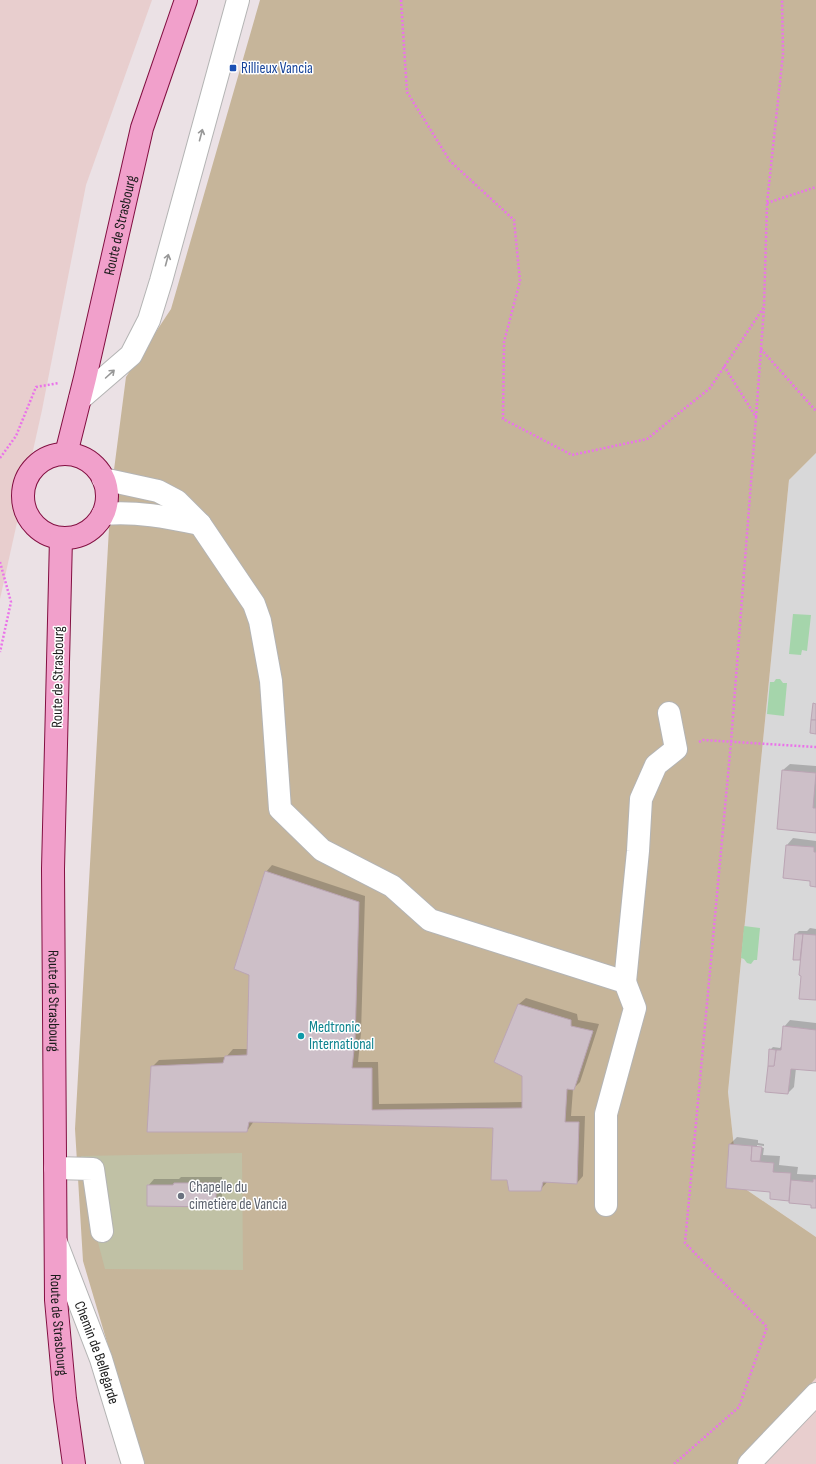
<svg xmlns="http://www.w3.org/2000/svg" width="816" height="1464" viewBox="0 0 816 1464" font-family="'Sofia Sans Condensed',sans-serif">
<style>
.residential{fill:#d8d8d9}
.farmland{fill:#e8cece}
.forest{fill:#c6b59a}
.cemetery{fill:#c0c1a5}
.water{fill:#a5d5ab}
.shadow{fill:#0003}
.building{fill:#cdbfc8;stroke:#bba5b4}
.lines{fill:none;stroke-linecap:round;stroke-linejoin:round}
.minor-casing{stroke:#b4b4b4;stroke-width:24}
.major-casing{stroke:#820f41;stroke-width:24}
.path{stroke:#ea73ea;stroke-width:2.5;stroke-dasharray:2 2;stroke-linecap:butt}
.minor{stroke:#fff;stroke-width:22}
.major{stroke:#f1a0cb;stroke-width:22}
.oneway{stroke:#989898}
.transit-dot{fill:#1a4fb4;stroke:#fff;stroke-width:1.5}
.culture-dot{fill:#0f9aa8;stroke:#fff;stroke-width:1.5}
.worship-dot{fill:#6b7280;stroke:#fff;stroke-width:1.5}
.labels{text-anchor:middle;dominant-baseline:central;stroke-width:3;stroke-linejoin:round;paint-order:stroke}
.transit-label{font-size:15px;fill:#164399;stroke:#fff;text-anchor:start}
.street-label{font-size:15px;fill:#1b1b1b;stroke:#fff}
.culture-label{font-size:15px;fill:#0d838f;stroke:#fff;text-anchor:start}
.worship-label{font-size:15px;fill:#5b616d;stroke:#fff;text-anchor:start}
</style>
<rect width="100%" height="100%" fill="#ebe1e5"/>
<path class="residential" d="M816 453V1237L738 1184 728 1092 789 480Z"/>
<g class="farmland">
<path d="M0 0H152L86 185 42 410 0 599Z"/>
<path d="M816 1378V1464H746L785 1413Z"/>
</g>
<path class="forest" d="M260 0H816V453L789 480 728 1092 738 1184 816 1237V1378L785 1413 746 1464H143L83 1261 75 1129 111 493 126 377 171 309Z"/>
<path class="cemetery" d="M242 1153 243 1270 105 1269 88 1204 81 1156Z"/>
<g class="water">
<path d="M793 614 811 615 807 651 802 650 801 655 789 654Z"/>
<path d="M776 679H780L783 683H787L784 716 767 714 770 682H774Z"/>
<path d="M744 926 760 928 757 960H754L751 964 747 963 744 959 741 958Z"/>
</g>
<g class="shadow">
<path d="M790 764 816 766V831L783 770Z"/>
<path d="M793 838 816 841V886L811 880 784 877 787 845Z"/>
<path d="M272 865 365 896 361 1033 358 1062H378L379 1104 523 1102 519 1004 526 998 577 1014 578 1020 599 1024 580 1082 573 1089 571 1116H585L583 1176 577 1183 548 1181 540 1190 494 1127 254 1121 247 1131 152 1067 159 1060 226 1057 233 1049H248L266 872Z"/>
<path d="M810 928 816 929V999L802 975 801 957 800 959 796 934 799 931H807Z"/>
<path d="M790 1020 816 1023V1070L796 1068 794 1087 788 1093 770 1050 773 1047 780 1048 782 1045 784 1027Z"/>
<path d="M737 1137 758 1140V1143L764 1144V1146L757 1145V1147L764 1148 763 1155 780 1156 779 1165 798 1167 797 1174 816 1175V1207L812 1204 771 1198 772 1191 727 1187 730 1144Z"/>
<path d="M181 1177H222V1199L215 1206 148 1186 154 1179H179Z"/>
</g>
<g class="building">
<path d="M813 703 816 704V720H811Z"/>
<path d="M811 720H816V734L810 733Z"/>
<path d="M782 770 816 773 813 808H816V833L777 829Z"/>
<path d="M786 845 814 847V852H816V887L810 886V881L783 878Z"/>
<path d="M265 871 359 902 355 1041 352 1068H372V1110L522 1108V1076L494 1062 518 1004 571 1020V1026L593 1031 574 1090 567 1089 565 1122H579L577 1184 543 1182 541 1191H509L507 1180H491L493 1128 249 1122 247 1132H147L151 1066 223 1063 225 1056 247 1055 249 975 234 969Z"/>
<path d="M795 934H803L800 960H793Z"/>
<path d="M803 934 816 935V1000L799 999 801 976 799 975Z"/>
<path d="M783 1026 816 1030V1071L791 1069 788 1094 765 1092 768 1066H774L776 1050H781Z"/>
<path d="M769 1049 776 1050 774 1066H768Z"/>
<path d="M729 1144 752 1146 751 1161 774 1163 773 1172 791 1173 789 1201 770 1199V1192L726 1188Z"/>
<path d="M752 1146 762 1147 760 1161H751Z"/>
<path d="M813 1179H816V1208H811V1205L789 1203 791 1180 813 1182Z"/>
<path d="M174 1183H216V1207L147 1206V1185H173Z"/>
</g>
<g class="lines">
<defs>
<g id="minor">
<path d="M80 399 131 355 149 320 161 281 238 0"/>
<path d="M103 479 158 491 177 501 200 524 254 604 260 621 271 681 280 809 322 850 392 886 430 920 625 982 635 1008 606 1114V1205"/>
<path d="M103 514C136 511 167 517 200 524"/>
<path d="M625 982 638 851 641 799 656 765 676 749 669 713"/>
<path d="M55 1168 93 1169 102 1231"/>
<path id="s1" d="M56 1242 101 1359 133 1464"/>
<path d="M749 1464 816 1394"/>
</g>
<g id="major">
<path id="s2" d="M66 454 85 378 142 128 186 0"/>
<circle cx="65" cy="496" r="42"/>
<path id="s3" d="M61 538 53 869 56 1300 65 1399 74 1464"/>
</g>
</defs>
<use href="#minor" class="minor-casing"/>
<use href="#major" class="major-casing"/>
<g class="path">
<path d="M401 0 407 92 450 161 514 220 520 281 504 342 503 419 572 455 647 439 710 388 764 307 767 203 783 54 782 0"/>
<path d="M767 203 816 187"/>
<path d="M761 349 816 411"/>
<path d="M756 417 764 308"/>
<path d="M0 458 16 436 36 387 59 383"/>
<path d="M0 562 11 602 0 652"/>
<path d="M699 742 703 740 816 747"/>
<path d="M674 1464 739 1407 767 1327 685 1243 731 742 756 417 724 366"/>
</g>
<use href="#minor" class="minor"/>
<use href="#major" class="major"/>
</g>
<defs><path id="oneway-shaft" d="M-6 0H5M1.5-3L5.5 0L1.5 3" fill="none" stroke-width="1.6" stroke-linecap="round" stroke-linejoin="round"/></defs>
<g class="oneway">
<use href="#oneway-shaft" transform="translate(201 135) rotate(-75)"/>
<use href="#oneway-shaft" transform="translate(167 260) rotate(-75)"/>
<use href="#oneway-shaft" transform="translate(110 374) rotate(-42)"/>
</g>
<rect class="transit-dot" x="229" y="64" width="8" height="8" rx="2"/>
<circle class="culture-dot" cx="301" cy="1036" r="4"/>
<circle class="worship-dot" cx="181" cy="1196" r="4"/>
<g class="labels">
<g class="transit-label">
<text x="241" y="68">Rillieux Vancia</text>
</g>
<g class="street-label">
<text stroke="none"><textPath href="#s2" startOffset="235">Route de Strasbourg</textPath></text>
<text transform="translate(58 677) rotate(-89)">Route de Strasbourg</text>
<text stroke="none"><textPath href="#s3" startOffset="463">Route de Strasbourg</textPath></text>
<text stroke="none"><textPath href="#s3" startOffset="787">Route de Strasbourg</textPath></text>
<text stroke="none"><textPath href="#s1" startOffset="118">Chemin de Bellegarde</textPath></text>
</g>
<g class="culture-label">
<text x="309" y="1027">Medtronic<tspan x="309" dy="17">International</tspan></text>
</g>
<g class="worship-label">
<text x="189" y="1187">Chapelle du<tspan x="189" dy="17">cimetière de Vancia</tspan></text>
</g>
</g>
</svg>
